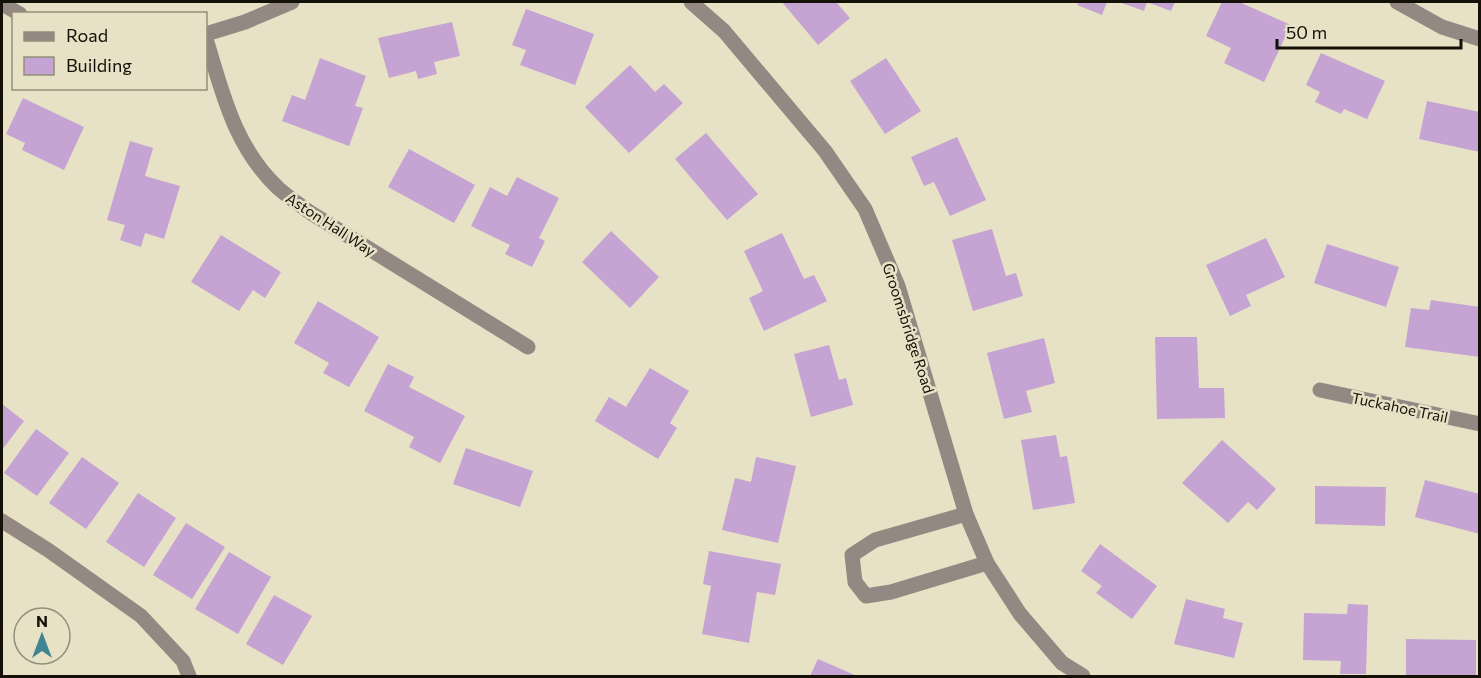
<svg xmlns="http://www.w3.org/2000/svg" width="1481" height="678" viewBox="0 0 1481 678" font-family="Commissioner,sans-serif">
<style>
.building{fill:#c5a3d2}
.lines{fill:none;stroke-linecap:round;stroke-linejoin:round}
.street{stroke:#948882;stroke-width:15}
.labels{text-anchor:middle;dominant-baseline:central;stroke-width:5;stroke-linejoin:round;paint-order:stroke}
.street-label{font-size:15px;fill:#131108;stroke:#e7e2c6}
</style>
<rect width="100%" height="100%" fill="#e7e2c6"/>
<g class="building">
<path d="M782 2H836L850 18 818 45Z"/>
<path d="M1079 2H1107L1102 15 1077 5Z"/>
<path d="M1119 2H1175L1171 11 1147 2 1144 11Z"/>
<path d="M1222 2H1239L1291 25 1264 82 1224 63 1231 48 1206 36Z"/>
<path d="M526 9 594 34 575 85 520 65 526 50 512 45Z"/>
<path d="M452 22 460 56 434 62 437 74 418 79 416 71 389 78 378 38Z"/>
<path d="M1321 53 1385 81 1367 119 1344 109 1341 114 1315 102 1320 92 1306 85Z"/>
<path d="M320 58 366 76 355 106 363 108 349 146 282 121 292 95 305 100Z"/>
<path d="M886 58 921 111 885 134 850 81Z"/>
<path d="M630 65 655 92 664 84 683 103 629 153 585 107Z"/>
<path d="M23 98 84 127 64 170 22 150 25 143 6 134Z"/>
<path d="M1427 101 1480 112V152L1419 139Z"/>
<path d="M706 133 758 194 727 220 675 159Z"/>
<path d="M957 137 986 200 950 216 934 182 924 186 911 157Z"/>
<path d="M130 141 153 148 145 176 180 186 164 239 145 233 141 247 120 240 125 225 107 220Z"/>
<path d="M409 149 475 185 454 223 388 187Z"/>
<path d="M517 177 559 198 539 238 545 241 532 267 505 254 510 245 471 226 490 187 507 196Z"/>
<path d="M992 229 1006 276 1016 273 1023 296 973 311 952 240Z"/>
<path d="M611 231 659 277 630 308 582 262Z"/>
<path d="M782 233 804 279 814 275 827 301 764 331 749 298 763 291 744 251Z"/>
<path d="M221 235 281 272 265 298 253 290 239 311 191 282Z"/>
<path d="M1266 238 1285 277 1246 295 1251 306 1230 316 1206 265Z"/>
<path d="M1327 244 1399 267 1386 307 1314 283Z"/>
<path d="M1431 300 1480 307V357L1405 347 1411 308 1429 310Z"/>
<path d="M318 301 379 337 349 387 323 373 329 363 294 343Z"/>
<path d="M1155 337H1197L1199 388H1224L1225 418 1157 419Z"/>
<path d="M1044 338 1055 383 1026 391 1032 412 1004 419 987 353Z"/>
<path d="M829 345 839 380 846 378 853 405 811 417 794 354Z"/>
<path d="M388 364 414 377 409 387 465 416 440 463 409 447 414 437 364 411Z"/>
<path d="M650 368 689 391 670 423 677 428 658 459 595 421 609 397 626 407Z"/>
<path d="M2 404 24 421 2 450Z"/>
<path d="M36 429 69 453 37 496 4 473Z"/>
<path d="M1056 435 1060 457 1067 456 1075 503 1033 510 1021 440Z"/>
<path d="M1222 440 1276 489 1257 510 1248 502 1228 523 1182 483Z"/>
<path d="M466 448 533 471 520 507 453 484Z"/>
<path d="M82 457 119 483 86 529 49 503Z"/>
<path d="M756 457 796 466 778 543 722 530 735 478 751 482Z"/>
<path d="M1425 480 1480 494V534L1415 517Z"/>
<path d="M1315 486 1386 487 1385 526 1315 524Z"/>
<path d="M138 493 176 518 144 567 106 542Z"/>
<path d="M186 523 225 547 192 599 153 575Z"/>
<path d="M1100 544 1157 586 1132 619 1096 593 1102 586 1081 571Z"/>
<path d="M709 551 781 564 775 595 757 592 749 643 702 634 711 586 703 584Z"/>
<path d="M229 552 271 577 238 634 195 609Z"/>
<path d="M274 595 312 616 283 665 246 644Z"/>
<path d="M1186 599 1225 609 1223 618 1243 623 1234 658 1174 644Z"/>
<path d="M1348 604 1368 605 1366 674H1340L1341 661 1303 660 1304 613 1347 614Z"/>
<path d="M1406 639 1476 640V676H1406Z"/>
<path d="M818 659 857 676H810Z"/>
</g>
<g class="lines">
<g class="street">
<path d="M691 2 724 31 825 151 865 209 898 286 966 514 987 563 1020 614 1062 663 1083 676"/>
<path d="M1397 2 1442 27 1480 39"/>
<path d="M2 4 20 14"/>
<path d="M206 34 245 22 292 2"/>
<path d="M206 39C223 94 234 146 278 188 288 197 300 205 311 213L528 347"/>
<path d="M1320 390 1480 424"/>
<path d="M966 514 875 540 852 555 855 582 866 596 891 592 987 563"/>
<path d="M2 521 48 550 141 616 183 661 189 676"/>
</g>
</g>
<g class="labels">
<g class="street-label">
<text transform="translate(331 224) rotate(33)">Aston Hall Way</text>
<text transform="translate(909 328) rotate(72)">Groomsbridge Road</text>
<text transform="translate(1400 407) rotate(12)">Tuckahoe Trail</text>
</g>
</g>
<rect width="1481" height="678" fill="none" stroke="#131108" stroke-width="6"/>
<rect x="12" y="12" width="195" height="78" fill="#e7e2c6" stroke="#928e7a" stroke-width="1.5"/>
<rect x="24" y="32" width="30" height="9" fill="#948882" stroke="#928e7a" stroke-width="1.5"/>
<text x="66" y="42" font-size="18" fill="#131108">Road</text>
<rect x="24" y="57" width="30" height="18" fill="#c5a3d2" stroke="#928e7a" stroke-width="1.5"/>
<text x="66" y="72" font-size="18" fill="#131108">Building</text>
<g transform="translate(42 636)"><circle r="28" fill="#e7e2c6" stroke="#928e7a" stroke-width="1.5"/>
<path d="M0-4.5L10 22L0 15L-10 22Z" fill="#408592"/>
<text y="-9" font-size="16" font-weight="bold" text-anchor="middle" fill="#131108">N</text>
</g>
<path d="M1277 39v9h184v-9" fill="none" stroke="#131108" stroke-width="3"/>
<text x="1286" y="39" font-size="18" fill="#131108" stroke="#e7e2c6" stroke-width="4.5" paint-order="stroke">50 m</text>
</svg>
